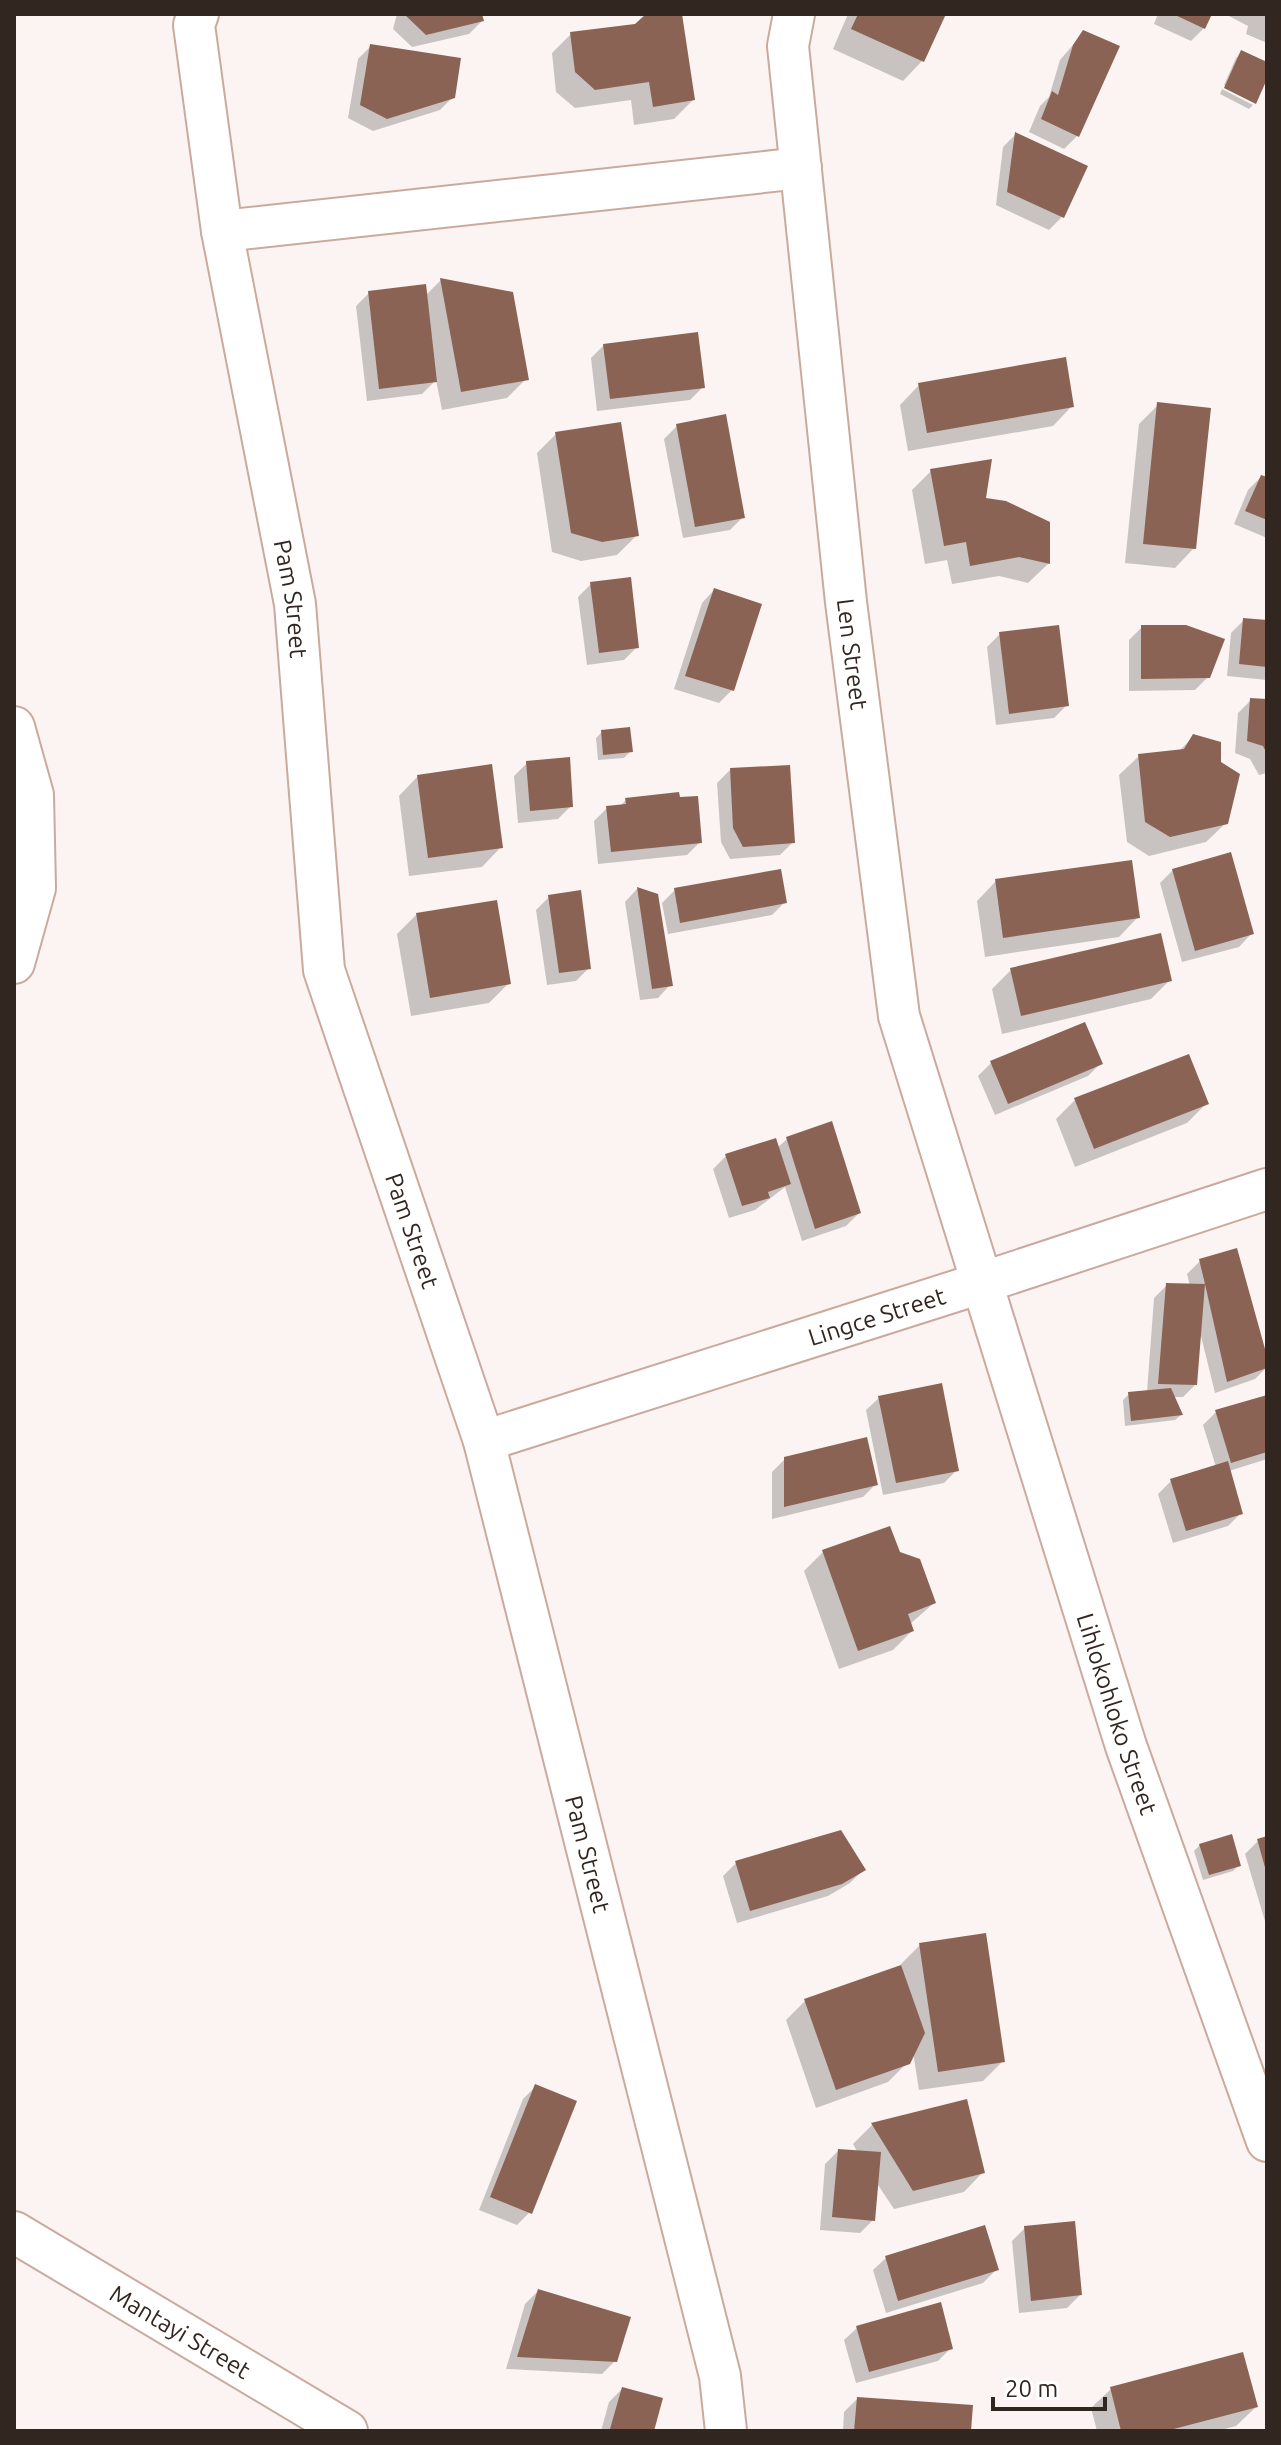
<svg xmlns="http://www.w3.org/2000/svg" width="1281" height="2445" viewBox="0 0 1281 2445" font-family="Ubuntu,sans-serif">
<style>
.shadow{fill:#0003}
.building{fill:#8a6354}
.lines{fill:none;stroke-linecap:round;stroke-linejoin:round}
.street-casing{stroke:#caaa9e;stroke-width:44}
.street{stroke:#fff;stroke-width:40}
.labels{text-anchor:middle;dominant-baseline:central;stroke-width:8;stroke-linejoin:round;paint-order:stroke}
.street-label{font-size:24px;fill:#322621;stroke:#fff}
</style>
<rect width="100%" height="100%" fill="#fbf4f2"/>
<g class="shadow">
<path d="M397 14H480L482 21 469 34 412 47 393 29Z"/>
<path d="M649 14H680L693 100 674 119 634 125 631 100 575 108 556 92 552 53 571 34 636 26Z"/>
<path d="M848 14H944L922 61 903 81 833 49Z"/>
<path d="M1158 14H1210L1204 28 1191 41 1154 24Z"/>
<path d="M1225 14H1267V43L1246 34 1248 26Z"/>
<path d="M1083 33 1077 136 1064 149 1029 132 1040 106 1049 97 1060 60Z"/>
<path d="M371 46 453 97 440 110 373 131 348 118 358 59Z"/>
<path d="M1242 52 1267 64V74L1255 101 1224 85 1236 58Z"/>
<path d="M1222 89 1253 105 1249 109 1220 94Z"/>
<path d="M1015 135 1062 217 1049 230 996 205 1003 147Z"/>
<path d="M441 280 526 379 507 398 442 410 436 380 422 394 367 401 356 306 369 293 425 296Z"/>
<path d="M604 345 703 387 690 400 597 411 591 358Z"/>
<path d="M919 385 1072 406 1053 426 908 451 900 405Z"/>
<path d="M1158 405 1194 548 1175 568 1125 563 1139 424Z"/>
<path d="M677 426 743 517 730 530 683 538 664 439Z"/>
<path d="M556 434 636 536 617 555 581 561 552 552 537 453Z"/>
<path d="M931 471 984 500 1048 523V564L1028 583 999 576 952 584 947 560 925 564 912 490Z"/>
<path d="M1261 477 1267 479V538L1234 524 1248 490Z"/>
<path d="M591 584 637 647 624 660 587 665 578 597Z"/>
<path d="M714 590 732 690 719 703 674 689 702 603Z"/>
<path d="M1244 620 1267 622V680L1227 676 1231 633Z"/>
<path d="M1142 627 1208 677 1195 690 1129 691V640Z"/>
<path d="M1000 634 1067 705 1054 718 996 725 987 647Z"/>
<path d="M1251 700 1267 701V773L1259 775 1250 759 1235 753 1238 713Z"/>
<path d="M602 732 630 752 624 758 598 760 596 738Z"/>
<path d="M1193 737 1226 823 1206 842 1149 856 1127 842 1119 775 1139 756 1179 751Z"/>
<path d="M527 763 571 806 558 819 518 823 514 776Z"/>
<path d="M730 770 793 842 780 855 730 859 721 842 717 783Z"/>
<path d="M418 776 501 847 482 867 409 876 399 796Z"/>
<path d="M626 800 700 842 687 855 598 864 594 821 607 808 619 807Z"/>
<path d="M1173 870 1251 934 1239 947 1182 962 1160 883Z"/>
<path d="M996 881 1138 917 1119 937 985 957 977 901Z"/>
<path d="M637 889 657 896 670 985 658 998 640 1000 625 902Z"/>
<path d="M675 890 785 902 772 915 668 934 662 903Z"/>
<path d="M549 897 589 968 576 981 547 985 536 910Z"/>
<path d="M416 915 509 983 489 1003 411 1016 397 934Z"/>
<path d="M1011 970 1170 980 1151 999 1002 1034 992 989Z"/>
<path d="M991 1063H1101L1088 1076 995 1115 978 1076Z"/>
<path d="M1075 1100 1206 1104 1187 1123 1075 1167 1056 1119Z"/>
<path d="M787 1139 859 1213 846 1226 802 1241 785 1187 755 1210 729 1218 713 1169 726 1156 777 1148Z"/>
<path d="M1200 1261 1267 1367 1255 1379 1215 1393 1200 1332 1196 1384 1183 1397H1173L1181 1415 1175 1420 1125 1426 1123 1400 1129 1394 1147 1392 1154 1298 1167 1285 1190 1286 1187 1274Z"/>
<path d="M1267 1397V1459L1229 1471 1241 1513 1228 1526 1173 1543 1158 1494 1171 1481 1216 1467 1203 1425 1216 1412Z"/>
<path d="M879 1398 957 1470 944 1483 883 1495 866 1410Z"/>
<path d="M785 1459 876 1484 863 1497 772 1519V1472Z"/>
<path d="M823 1552 898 1554 934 1603 910 1624 912 1631 893 1650 839 1669 804 1571Z"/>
<path d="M1267 1838V1928L1245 1854 1258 1841Z"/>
<path d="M1200 1845 1239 1865 1233 1871 1203 1880 1194 1851Z"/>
<path d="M736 1863 863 1870 850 1883 828 1896 737 1923 723 1876Z"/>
<path d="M920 1945 1003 2061 983 2081 919 2090 913 2052 908 2062 888 2082 816 2108 786 2020 805 2001 901 1967V1964Z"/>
<path d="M536 2086 530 2212 517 2225 479 2210 523 2099Z"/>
<path d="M965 2102 983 2172 964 2192 894 2209 876 2182 873 2220 860 2233 820 2230 825 2164 838 2151 858 2153 853 2144 872 2125Z"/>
<path d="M1025 2228 1080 2295 1067 2308 1019 2313 1012 2241Z"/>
<path d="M886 2258 996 2270 983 2283 886 2313 873 2270Z"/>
<path d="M538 2291 615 2361 602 2374 506 2369 525 2304Z"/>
<path d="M857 2328 951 2348 938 2361 856 2383 844 2340Z"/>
<path d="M622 2389 661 2400 652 2431H601L609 2402Z"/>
<path d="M1111 2389 1256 2407 1236 2426 1217 2431H1097L1091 2408Z"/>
<path d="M857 2399 969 2431H843L844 2412Z"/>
</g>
<g class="building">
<path d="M404 14H482L484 21 426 35Z"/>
<path d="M646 14H682L695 100 653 107 649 82 595 90 575 72 570 32 635 24Z"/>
<path d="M858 14H946L924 62 851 29Z"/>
<path d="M1173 14H1212L1205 29Z"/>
<path d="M1083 30 1120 46 1079 137 1041 119 1052 91 1058 95 1073 45Z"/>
<path d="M370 44 461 58 455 98 387 119 360 105Z"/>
<path d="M1241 50 1267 62V79L1256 104 1224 88Z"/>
<path d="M1015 132 1088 166 1064 218 1007 192Z"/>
<path d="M440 278 513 292 529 380 461 392Z"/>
<path d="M426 284 437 382 379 389 368 291Z"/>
<path d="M698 332 705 388 610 399 603 344Z"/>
<path d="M1066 357 1074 407 927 433 918 383Z"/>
<path d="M1157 402 1211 408 1196 549 1143 544Z"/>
<path d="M726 414 745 518 695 527 676 424Z"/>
<path d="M621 422 639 536 602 542 571 533 555 432Z"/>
<path d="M992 459 986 498 1006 501 1050 522V564L1019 557 970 566 966 542 944 546 930 469Z"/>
<path d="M1261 475 1267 477V520L1245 511Z"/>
<path d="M631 577 639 648 599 653 590 582Z"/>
<path d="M714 588 762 604 734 691 685 676Z"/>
<path d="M1243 618 1267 620V667L1239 664Z"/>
<path d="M1059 625 1069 706 1009 714 999 632Z"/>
<path d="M1141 625H1186L1225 639 1210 678 1141 679Z"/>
<path d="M1250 698 1267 699V754L1263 746 1247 741Z"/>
<path d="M630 727 633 752 603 755 601 730Z"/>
<path d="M1193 734 1221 742V762L1240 774 1228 824 1170 837 1145 822 1138 754 1184 749Z"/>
<path d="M570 757 573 807 530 811 526 761Z"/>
<path d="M492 764 503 848 428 858 417 775Z"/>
<path d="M790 765 795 843 743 847 733 828 730 768Z"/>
<path d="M679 792 680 797 698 796 702 843 611 852 606 806 626 804 625 798Z"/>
<path d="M1231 852 1254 934 1195 951 1172 869Z"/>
<path d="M1132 860 1140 918 1003 938 995 879Z"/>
<path d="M781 869 787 903 680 923 674 888Z"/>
<path d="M637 887 658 894 673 986 652 989Z"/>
<path d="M581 890 591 969 559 973 548 895Z"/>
<path d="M497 900 511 984 430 998 416 913Z"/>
<path d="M1161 933 1172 981 1021 1016 1010 968Z"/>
<path d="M1085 1022 1103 1064 1008 1104 990 1061Z"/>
<path d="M1189 1054 1209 1104 1094 1149 1074 1098Z"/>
<path d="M832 1121 861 1213 815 1229 786 1137Z"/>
<path d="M776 1138 791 1184 768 1192 770 1198 742 1206 725 1154Z"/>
<path d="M1237 1248 1267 1356V1368L1227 1382 1205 1284 1197 1385 1158 1384 1166 1283 1205 1284 1199 1259Z"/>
<path d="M942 1383 959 1471 896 1483 878 1396Z"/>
<path d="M1171 1388 1183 1415 1131 1421 1128 1392Z"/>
<path d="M1267 1395V1452L1231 1463 1215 1410Z"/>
<path d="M867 1437 878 1485 784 1507V1457Z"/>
<path d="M1228 1461 1243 1514 1186 1531 1170 1479Z"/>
<path d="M890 1526 900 1552 920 1559 936 1603 908 1614 914 1631 858 1651 822 1550Z"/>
<path d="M841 1830 866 1870 842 1884 750 1911 735 1861Z"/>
<path d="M1232 1834 1241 1866 1209 1875 1199 1844Z"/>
<path d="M1267 1836V1871H1266L1257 1839Z"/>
<path d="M986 1933 1005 2062 938 2072 919 1943Z"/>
<path d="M901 1965 925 2033 910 2064 836 2090 804 1999Z"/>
<path d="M535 2084 577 2101 532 2214 490 2197Z"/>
<path d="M967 2099 985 2173 913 2191 871 2123Z"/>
<path d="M838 2149 881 2152 875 2221 832 2217Z"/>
<path d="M1075 2221 1082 2295 1031 2301 1024 2226Z"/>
<path d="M985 2225 999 2270 898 2301 885 2256Z"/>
<path d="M538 2289 631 2317 617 2362 517 2357Z"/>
<path d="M941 2302 953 2349 869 2372 856 2326Z"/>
<path d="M1243 2352 1258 2407 1166 2431H1121L1110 2387Z"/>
<path d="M622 2387 663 2398 654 2431 610 2429Z"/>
<path d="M857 2397 973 2405 971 2431H854Z"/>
</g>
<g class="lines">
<defs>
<g id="street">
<path id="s1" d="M198 14 194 25 222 231 295 604 324 970 484 1441 720 2376 726 2431"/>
<path id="s2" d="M794 14 788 46 846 602 899 1016 1126 1746 1267 2141"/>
<path d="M222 231 801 168"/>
<path d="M14 727 33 795 35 888 14 963"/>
<path id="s3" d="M484 1441 981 1283 1267 1189"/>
<path id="s4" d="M14 2232 347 2431"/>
</g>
</defs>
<use href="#street" class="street-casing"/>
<use href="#street" class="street"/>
</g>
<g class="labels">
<g class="street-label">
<text stroke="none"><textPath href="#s1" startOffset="594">Pam Street</textPath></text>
<text stroke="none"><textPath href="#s2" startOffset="644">Len Street</textPath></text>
<text stroke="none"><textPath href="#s1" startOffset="1242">Pam Street</textPath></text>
<text stroke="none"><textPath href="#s3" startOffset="412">Lingce Street</textPath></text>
<text stroke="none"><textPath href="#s2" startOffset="1740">Lihlokohloko Street</textPath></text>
<text stroke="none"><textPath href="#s1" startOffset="1890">Pam Street</textPath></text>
<text stroke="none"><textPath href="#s4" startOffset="194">Mantayi Street</textPath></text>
</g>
</g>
<rect width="1281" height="2445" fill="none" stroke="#322621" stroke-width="32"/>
<path d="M993 2397v12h112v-12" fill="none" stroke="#322621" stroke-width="4"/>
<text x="1005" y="2397" font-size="24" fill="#322621" stroke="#ffffff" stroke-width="6" paint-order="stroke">20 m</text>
</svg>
